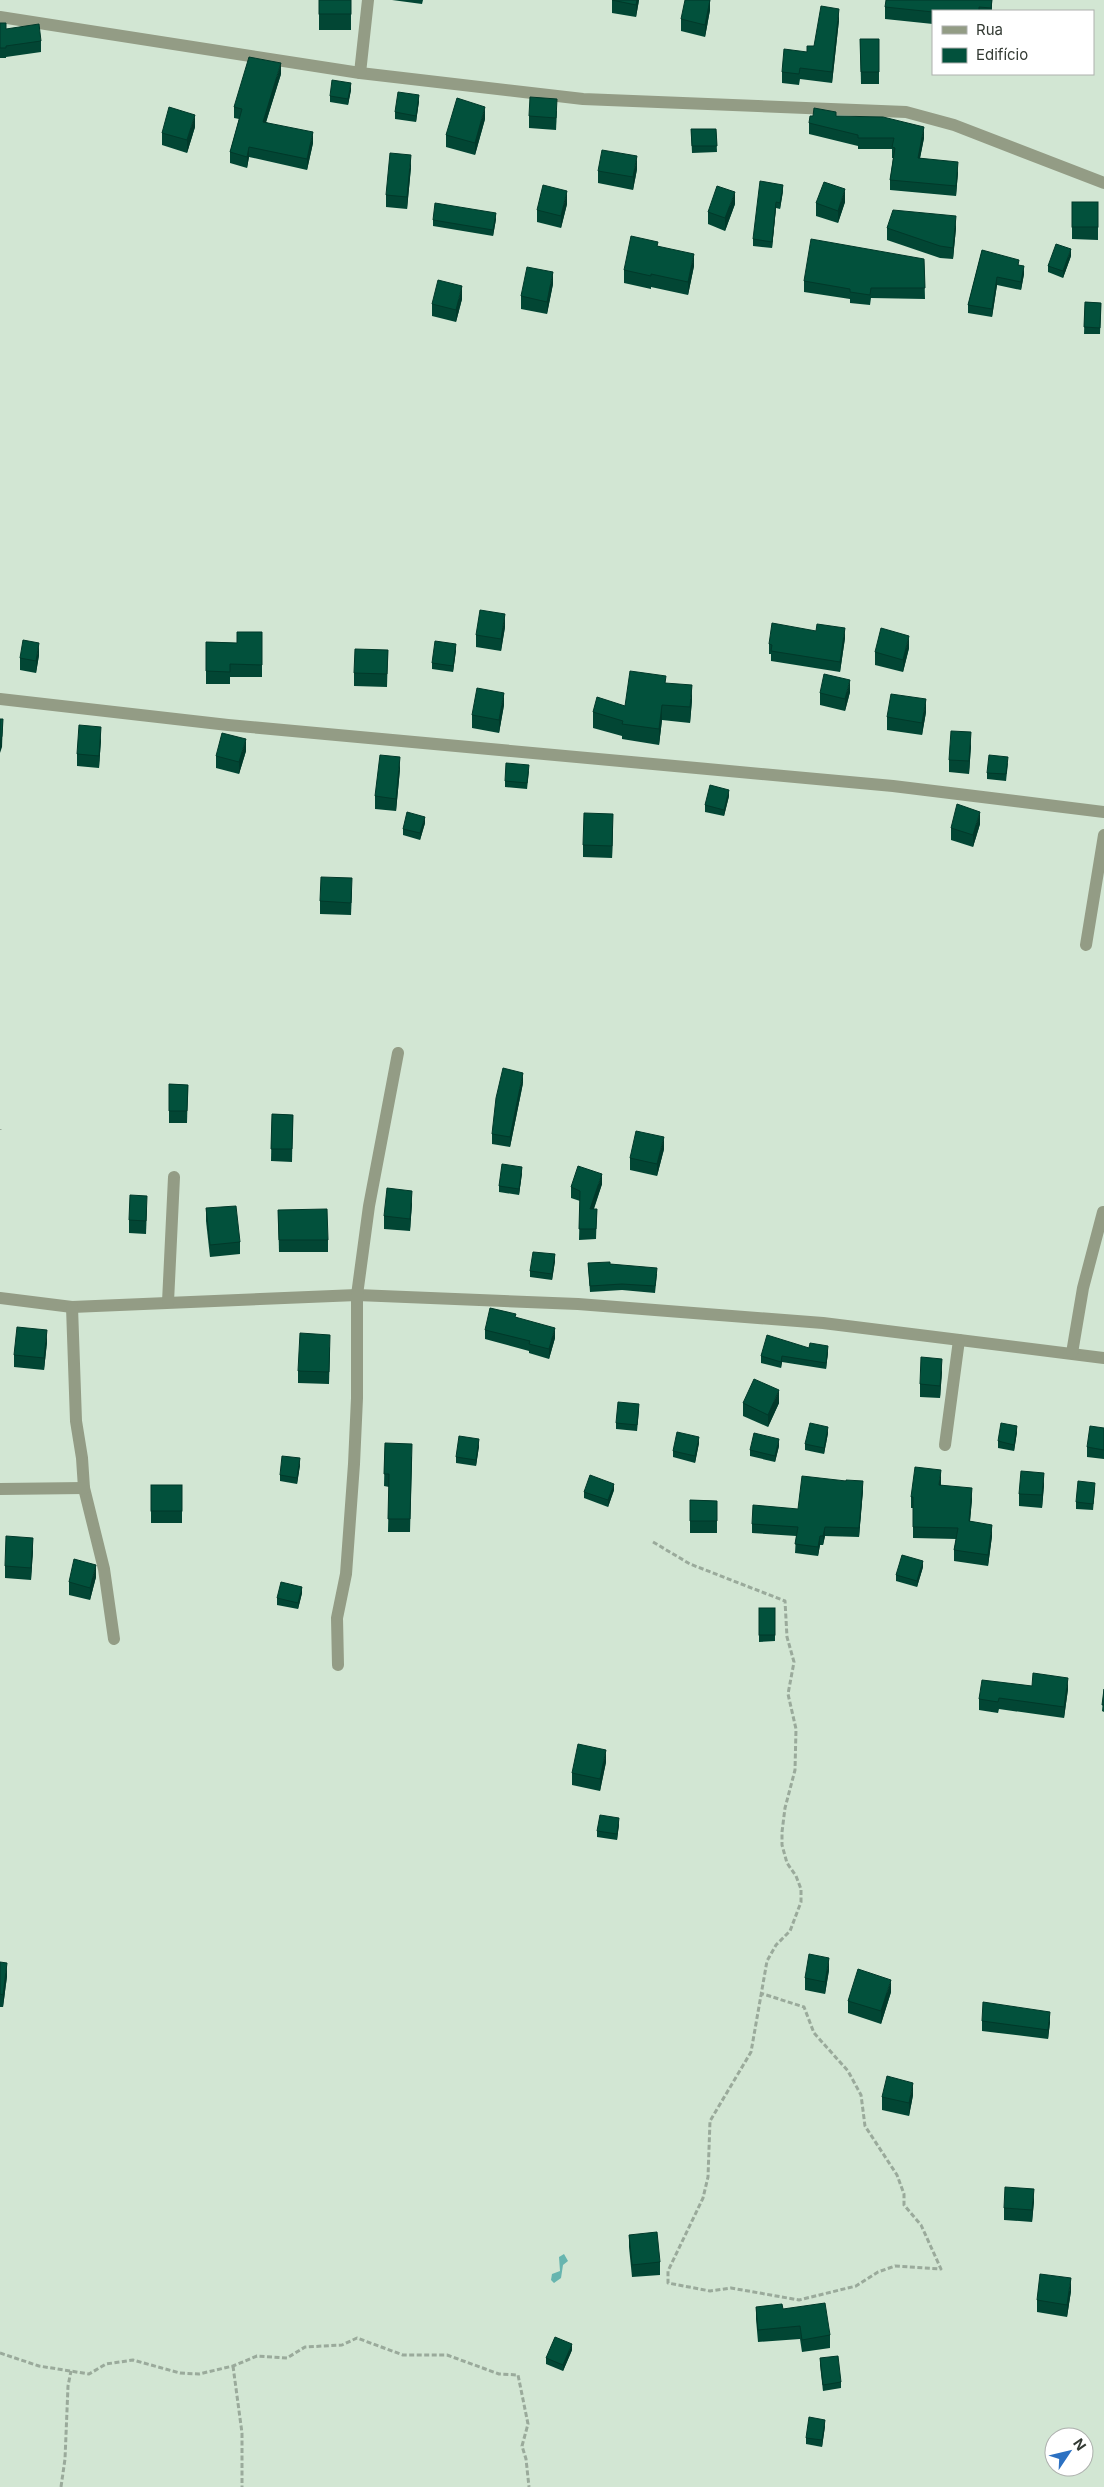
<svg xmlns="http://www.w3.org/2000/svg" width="1104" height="2487" viewBox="0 0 1104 2487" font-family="Inter,sans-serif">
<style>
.water{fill:#67b5af}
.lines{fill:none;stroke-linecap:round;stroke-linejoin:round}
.path{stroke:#9aaa9b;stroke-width:3;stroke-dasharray:5 2.5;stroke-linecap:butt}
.minor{stroke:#939c85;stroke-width:12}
.wall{fill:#024634}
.shaded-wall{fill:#01392a}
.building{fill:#02513c;stroke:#01392a}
</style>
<rect width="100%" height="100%" fill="#d2e6d3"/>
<path class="water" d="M564 2254 568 2261 563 2265 561 2278 554 2283 551 2280 552 2274 560 2271 559 2257Z"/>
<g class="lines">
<g class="path">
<path d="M0 1129V1130"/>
<path d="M653 1542 690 1564 785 1601 787 1637 794 1662 788 1694 796 1729 795 1770 785 1808 782 1832V1845L787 1863 796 1876 801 1889V1902L790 1931 776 1945 767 1961 751 2052 710 2121 708 2177 703 2198 668 2271V2283L710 2291 731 2288 799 2300 856 2286 878 2272 895 2266 941 2269 921 2225 904 2205V2194L897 2175 865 2126 861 2095 848 2071 814 2033 804 2007 760 1993"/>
<path d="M0 2353 39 2366 89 2374 106 2364 133 2360 180 2373 199 2374 233 2366 257 2356 287 2358 305 2347 342 2345 357 2338 403 2355H447L499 2374 518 2375 528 2424 522 2446 526 2459 529 2487"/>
<path d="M233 2366 242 2433V2487"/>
<path d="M61 2487 65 2459 68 2386 71 2371"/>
</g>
<g class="minor">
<path d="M0 17 360 73 583 99 906 112 954 125 1104 183"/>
<path d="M360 73 368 0"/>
<path d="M0 699 228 725 893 786 1104 812"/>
<path d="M1086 945 1104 835"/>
<path d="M0 1298 72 1307 357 1295 578 1304 823 1323 1104 1358"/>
<path d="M168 1302 174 1177"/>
<path d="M72 1307 76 1421 82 1458 84 1488 104 1569 114 1639"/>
<path d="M1072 1353 1083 1288 1103 1212"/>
<path d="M945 1445 959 1340"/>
<path d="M0 1489 84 1488"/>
<path d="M338 1665 337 1618 346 1574 354 1464 357 1398V1295L369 1206 398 1053"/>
</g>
</g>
<g class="wall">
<rect x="319" y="0" width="32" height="30"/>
<path d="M392 0H423L422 4Z"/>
<path d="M612 0H639L636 17 612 13Z"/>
<path d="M710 0V10L705 37 681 31V19Z"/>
<path d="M992 0V11H933V24L885 19V7Z"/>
<path d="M839 20 832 83 800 79 799 85 782 83V72L814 46Z"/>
<path d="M0 23 6 29 41 41V52L6 57V58H0Z"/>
<path d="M860 39H879V84H861Z"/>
<path d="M281 74 266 122 313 143 307 170 249 157 247 168 230 163V152L239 119 234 118V107Z"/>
<path d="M351 90 348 105 330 102V96Z"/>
<path d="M419 101 416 122 395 119V112Z"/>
<path d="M557 111 556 130 529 128V116Z"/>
<path d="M836 116 924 138 920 158 958 172 956 196 890 190V180L893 158H892V149H858V146L809 134V123Z"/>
<path d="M485 119 475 155 446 147V135Z"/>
<path d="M195 127 187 153 162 145V133Z"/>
<path d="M691 129H716L717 152 692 153Z"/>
<path d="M411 167 407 209 386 207V195Z"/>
<path d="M637 169 633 190 598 183V171Z"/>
<path d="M783 191 780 209 776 208 772 248 753 246V239Z"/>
<path d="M845 202 838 223 816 216V203Z"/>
<path d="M1072 202H1098V240L1072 239Z"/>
<path d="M567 204 561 228 537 222V210Z"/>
<path d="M735 204 725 231 708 224V212Z"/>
<path d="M496 219 493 236 433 226V220Z"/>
<path d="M887 228H956L953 259 940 258 887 240Z"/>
<path d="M658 246 694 266 688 295 651 287V289L624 283V270Z"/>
<path d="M982 250 1019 265 1024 274 1021 290 997 285 992 317 968 313V305Z"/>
<path d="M1071 256 1063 278 1048 272V266Z"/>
<path d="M924 259 925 299 871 298 870 305 850 303V299L804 292V281Z"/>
<path d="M553 284 547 314 521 309V296Z"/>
<path d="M462 299 456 322 432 316V304Z"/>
<path d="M1085 302 1101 303 1100 334H1084Z"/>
<path d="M505 627 501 651 476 647V635Z"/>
<path d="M262 632V677H230V684H206V642L237 643Z"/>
<path d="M845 638 840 672 771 661V654H769V644Z"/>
<path d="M909 648 903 672 875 665V652Z"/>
<path d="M388 650 387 687 354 686V673Z"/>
<path d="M456 650 453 672 432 669V663Z"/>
<path d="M39 655 36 673 20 670V658Z"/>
<path d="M666 683 692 700 690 723 662 720 659 745 622 739V736L593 728V712L625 706Z"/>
<path d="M850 692 845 711 820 705V693Z"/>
<path d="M504 705 499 733 472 728V715Z"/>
<path d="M926 712 922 735 887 730V717Z"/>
<path d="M101 739 99 768 77 766V754Z"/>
<path d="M971 745 969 774 949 772V760Z"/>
<path d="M246 751 239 774 216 768V756Z"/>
<path d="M1008 763 1006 781 987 779V773Z"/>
<path d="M400 769 396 811 375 809V796Z"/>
<path d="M529 771 527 789 505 787V781Z"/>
<path d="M729 796 724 816 705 812V805Z"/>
<path d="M425 823 420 840 403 835V829Z"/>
<path d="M980 824 973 847 951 840V828Z"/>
<path d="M613 826 612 858 583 857V845Z"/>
<path d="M352 891 351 915 320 914V901Z"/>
<path d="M523 1083 510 1147 492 1144V1134Z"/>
<path d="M169 1084 188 1085 187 1123H169Z"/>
<path d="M272 1114 293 1115 292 1162 271 1161Z"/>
<path d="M664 1149 657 1176 630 1170V1158Z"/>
<path d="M522 1173 519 1195 499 1192V1186Z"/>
<path d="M602 1184 594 1209H597L596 1239 579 1240 580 1201 571 1198V1187Z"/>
<path d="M412 1203 410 1231 384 1229V1216Z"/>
<path d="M147 1208 146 1234 129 1233V1220Z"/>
<path d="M206 1208 240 1242V1254L210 1257 206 1221Z"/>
<path d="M278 1210 328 1240V1252H279Z"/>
<path d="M555 1261 552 1280 530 1277V1271Z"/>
<path d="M588 1263 610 1264 657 1274 655 1293 622 1290 590 1292Z"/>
<path d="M516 1317 555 1338 549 1359 529 1353V1351L485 1339V1330Z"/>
<path d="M47 1342 44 1370 14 1367V1355Z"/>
<path d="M330 1347 329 1384 298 1383V1371Z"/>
<path d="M809 1348 828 1352 826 1369 782 1362 781 1368 761 1363V1356Z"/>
<path d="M942 1371 940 1398 920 1397V1384Z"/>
<path d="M743 1403H779L768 1427 743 1416Z"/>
<path d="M639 1410 637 1431 616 1429V1423Z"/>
<path d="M1104 1428V1459L1087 1457V1447Z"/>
<path d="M1017 1432 1014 1451 998 1448V1441Z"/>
<path d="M828 1433 824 1454 805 1450V1444Z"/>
<path d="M385 1443 412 1457 410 1532H388L389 1487 384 1486Z"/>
<path d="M699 1443 695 1463 673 1457V1451Z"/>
<path d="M479 1446 476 1466 456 1463V1457Z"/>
<path d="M779 1446 775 1462 750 1456V1450Z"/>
<path d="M300 1465 297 1484 280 1481V1475Z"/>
<path d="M941 1481V1485L972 1499 970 1521 992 1536 988 1566 954 1561V1550L956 1539 913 1538V1508H911V1497Z"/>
<rect x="151" y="1485" width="31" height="38"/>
<path d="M1044 1485 1042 1508 1019 1506V1494Z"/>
<path d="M1095 1489 1093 1510 1076 1509V1502Z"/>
<path d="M614 1490 608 1507 584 1498V1492Z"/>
<path d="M863 1490 859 1537 825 1536 823 1545H820L818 1556 795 1553 796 1536 752 1533V1524L798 1509Z"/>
<path d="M690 1500 717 1501V1533H690Z"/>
<path d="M33 1550 31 1580 5 1578V1566Z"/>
<path d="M923 1567 917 1587 896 1581V1575Z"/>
<path d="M96 1577 90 1600 69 1595V1582Z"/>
<path d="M302 1593 298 1609 277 1605V1598Z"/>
<path d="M759 1608H775V1641L759 1642Z"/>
<path d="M1032 1686 1068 1689 1064 1718 999 1709 998 1713 979 1710V1699Z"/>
<path d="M1104 1689V1712L1102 1711Z"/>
<path d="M606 1762 600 1791 572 1785V1773Z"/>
<path d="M619 1824 617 1840 597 1837V1831Z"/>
<path d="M0 1962 7 1976 3 2007H0Z"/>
<path d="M829 1970 825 1994 805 1990V1978Z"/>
<path d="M891 1992 881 2024 848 2013V2001Z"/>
<path d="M982 2021 1050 2022 1048 2039 982 2031Z"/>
<path d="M913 2095 909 2116 882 2110V2097Z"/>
<path d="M1034 2201 1032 2222 1004 2220V2208Z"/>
<path d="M629 2235 660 2262V2275L632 2277 629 2247Z"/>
<path d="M1071 2291 1067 2317 1037 2312V2300Z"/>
<path d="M756 2307 783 2309 830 2335V2348L802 2352 800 2339 758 2342 756 2319Z"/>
<path d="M572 2350 563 2371 546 2364V2358Z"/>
<path d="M820 2358 841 2382V2388L823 2391 820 2365Z"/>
<path d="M825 2426 822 2447 806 2444V2438Z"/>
</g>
<g class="shaded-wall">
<path d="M637 0H639L636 17V5Z"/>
<path d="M710 0V10L705 37V25Z"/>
<path d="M839 9V20L832 83V72Z"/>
<path d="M281 63V74L263 132V122Z"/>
<path d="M351 83V90L348 105V99Z"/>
<path d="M419 95V101L416 122V116Z"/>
<path d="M485 107V119L475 155V143Z"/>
<path d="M195 115V127L187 153V140Z"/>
<path d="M924 127V138L918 168V158Z"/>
<path d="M313 132V143L307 170V159Z"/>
<path d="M249 147V157L247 168V157Z"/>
<path d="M411 155V167L407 209V197Z"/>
<path d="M637 156V169L633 190V177Z"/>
<path d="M958 162V172L956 196V186Z"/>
<path d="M783 185V191L780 209V203Z"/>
<path d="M845 189V202L838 223V211Z"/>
<path d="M567 191V204L561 228V216Z"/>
<path d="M735 192V204L725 231V218Z"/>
<path d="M776 202V208L772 248V242Z"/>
<path d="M496 213V219L493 236V230Z"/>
<path d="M956 216V228L953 259V248Z"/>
<path d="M1071 249V256L1063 278V271Z"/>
<path d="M694 254V266L688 295V282Z"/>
<path d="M1024 266V274L1021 290V282Z"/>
<path d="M553 272V284L547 314V302Z"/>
<path d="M997 277V285L992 317V309Z"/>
<path d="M462 286V299L456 322V310Z"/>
<path d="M505 614V627L501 651V639Z"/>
<path d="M845 628V638L840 672V662Z"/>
<path d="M909 636V648L903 672V660Z"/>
<path d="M39 643V655L36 673V661Z"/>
<path d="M456 644V650L453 672V666Z"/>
<path d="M850 680V692L845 711V699Z"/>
<path d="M692 685V700L690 723V707Z"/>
<path d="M504 693V705L499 733V720Z"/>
<path d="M926 699V712L922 735V723Z"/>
<path d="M662 705V720L659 745V729Z"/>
<path d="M3 719 2 747 0 753V742Z"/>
<path d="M101 727V739L99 768V756Z"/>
<path d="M971 732V745L969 774V761Z"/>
<path d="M246 739V751L239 774V762Z"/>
<path d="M400 757V769L396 811V799Z"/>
<path d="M729 790V796L724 816V810Z"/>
<path d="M980 812V824L973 847V835Z"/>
<path d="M613 814V826L612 858V846Z"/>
<path d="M425 817V823L420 840V833Z"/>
<path d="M523 1073V1083L510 1147V1137Z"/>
<path d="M664 1137V1149L657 1176V1164Z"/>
<path d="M522 1167V1173L519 1195V1189Z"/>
<path d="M602 1174V1184L590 1219V1209Z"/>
<path d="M412 1191V1203L410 1231V1219Z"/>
<path d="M555 1254V1261L552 1280V1274Z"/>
<path d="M555 1328V1338L549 1359V1349Z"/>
<path d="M47 1330V1342L44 1370V1358Z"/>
<path d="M828 1346V1352L826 1369V1363Z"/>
<path d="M782 1356V1362L781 1368V1362Z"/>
<path d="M942 1359V1371L940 1398V1386Z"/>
<path d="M779 1390V1403L768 1427V1415Z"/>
<path d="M1017 1426V1432L1014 1451V1445Z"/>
<path d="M828 1427V1433L824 1454V1448Z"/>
<path d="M699 1437V1443L695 1463V1456Z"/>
<path d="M479 1439V1446L476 1466V1460Z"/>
<path d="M779 1439V1446L775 1462V1456Z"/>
<path d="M300 1458V1465L297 1484V1478Z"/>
<path d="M941 1470V1481L939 1496V1485Z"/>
<path d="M1044 1473V1485L1042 1508V1495Z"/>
<path d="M863 1481V1490L859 1537V1528Z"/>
<path d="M614 1484V1490L608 1507V1500Z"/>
<path d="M972 1488V1499L969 1532V1521Z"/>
<path d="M992 1525V1536L988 1566V1555Z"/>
<path d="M825 1527V1536L823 1545V1536Z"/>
<path d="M820 1536V1545L818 1556V1547Z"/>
<path d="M33 1538V1550L31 1580V1568Z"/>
<path d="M923 1561V1567L917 1587V1581Z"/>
<path d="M96 1565V1577L90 1600V1588Z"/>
<path d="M302 1587V1593L298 1609V1603Z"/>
<path d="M1068 1678V1689L1064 1718V1707Z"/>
<path d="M606 1750V1762L600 1791V1779Z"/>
<path d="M619 1818V1824L617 1840V1834Z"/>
<path d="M829 1958V1970L825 1994V1982Z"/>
<path d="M7 1963V1976L3 2007V1995Z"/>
<path d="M891 1980V1992L881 2024V2011Z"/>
<path d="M1050 2012V2022L1048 2039V2030Z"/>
<path d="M913 2083V2095L909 2116V2103Z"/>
<path d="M1034 2189V2201L1032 2222V2210Z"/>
<path d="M1071 2278V2291L1067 2317V2305Z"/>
<path d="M572 2344V2350L563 2371V2365Z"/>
<path d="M825 2420V2426L822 2447V2440Z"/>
</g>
<g class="building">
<rect x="319" y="0" width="32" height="14"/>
<path d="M612 0H637L636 5Z"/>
<path d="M685 0H710L705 25 681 19Z"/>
<path d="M886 0H992L991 8 979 7V11H933V12L885 7Z"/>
<path d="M821 6 839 9 832 72 800 68 799 74 782 72 784 49 807 52V46H814Z"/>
<path d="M0 23H6V29L39 24 41 41 6 46V48H0Z"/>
<path d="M860 39H879V72H861Z"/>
<path d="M249 57 281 63 263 122 313 132 307 159 249 147 247 157 230 152 242 109 234 107Z"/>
<path d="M332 80 351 83 348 99 330 96Z"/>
<path d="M398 92 419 95 416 116 395 112Z"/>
<path d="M530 97 557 99 556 118 529 116Z"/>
<path d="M457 98 485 107 475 143 446 135Z"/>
<path d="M169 107 195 115 187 140 162 133Z"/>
<path d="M814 108 836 112V116L883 117 924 127 918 158 958 162 956 186 890 180 895 148 892 147 894 138H858V135L809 123 810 116H813Z"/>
<path d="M691 129H716L717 146H692Z"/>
<path d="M602 150 637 156 633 177 598 171Z"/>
<path d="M390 153 411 155 407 197 386 195Z"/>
<path d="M760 181 783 185 780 203 776 202 772 242 753 239Z"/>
<path d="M824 182 845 189 838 211 816 203Z"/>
<path d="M543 185 567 191 561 216 537 210Z"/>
<path d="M717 186 735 192 725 218 708 212Z"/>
<rect x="1072" y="202" width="26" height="25"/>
<path d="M435 203 496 213 493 230 433 220Z"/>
<path d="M893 210 956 216 953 248 940 246 887 228Z"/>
<path d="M631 236 658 242 657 246 694 254 688 282 651 274V276L624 270Z"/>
<path d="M811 239 924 259 925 288H871L870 295 850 292V289L804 281Z"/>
<path d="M1056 244 1071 249 1063 271 1048 266Z"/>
<path d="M982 250 1019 260 1018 265 1024 266 1021 282 997 277 992 309 968 305Z"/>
<path d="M527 267 553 272 547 302 521 296Z"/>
<path d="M438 280 462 286 456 310 432 304Z"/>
<path d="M1085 302 1101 303 1100 328 1084 327Z"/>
<path d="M480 610 505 614 501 639 476 635Z"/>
<path d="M772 623 816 631 817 624 845 628 840 662 771 651 772 645 769 644Z"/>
<path d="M881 628 909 636 903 660 875 652Z"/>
<path d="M237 632H262V665L230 664V672L206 671V642L237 643Z"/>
<path d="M23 640 39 643 36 661 20 658Z"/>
<path d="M435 641 456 644 453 666 432 663Z"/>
<path d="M355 649 388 650 387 674 354 673Z"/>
<path d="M630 671 666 676 665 683 692 685 690 707 662 705 659 729 622 724 623 721 593 712 597 697 625 706Z"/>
<path d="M824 674 850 680 845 699 820 693Z"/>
<path d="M477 688 504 693 499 720 472 715Z"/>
<path d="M891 694 926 699 922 723 887 717Z"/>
<path d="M0 719H3L2 736 0 742Z"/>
<path d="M79 725 101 727 99 756 77 754Z"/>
<path d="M951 731 971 732 969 761 949 760Z"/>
<path d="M222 733 246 739 239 762 216 756Z"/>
<path d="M380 755 400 757 396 799 375 796Z"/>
<path d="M989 755 1008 757 1006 774 987 773Z"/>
<path d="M506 763 529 765 527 783 505 781Z"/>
<path d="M710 785 729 790 724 810 705 805Z"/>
<path d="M957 804 980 812 973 835 951 828Z"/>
<path d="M407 812 425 817 420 833 403 829Z"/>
<path d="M584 813 613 814 612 846 583 845Z"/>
<path d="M321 877 352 878 351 903 320 901Z"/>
<path d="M503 1068 523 1073 510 1137 492 1134 496 1098Z"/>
<path d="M169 1084 188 1085 187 1111H169Z"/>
<path d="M272 1114 293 1115 292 1149H271Z"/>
<path d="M636 1131 664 1137 657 1164 630 1158Z"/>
<path d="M502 1164 522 1167 519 1189 499 1186Z"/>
<path d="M578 1166 602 1174 590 1209H597L596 1229H579L580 1191 571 1187Z"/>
<path d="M387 1188 412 1191 410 1219 384 1216Z"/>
<path d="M130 1195 147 1196 146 1221 129 1220Z"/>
<path d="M236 1206 240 1242 210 1245 206 1208Z"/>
<path d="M327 1209 328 1240H279L278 1210Z"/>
<path d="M533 1252 555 1254 552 1274 530 1271Z"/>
<path d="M610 1262V1264L657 1268 655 1286 622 1284 590 1286 588 1263Z"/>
<path d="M490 1308 516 1314 515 1317 555 1328 549 1349 529 1344 530 1341 485 1330Z"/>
<path d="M17 1327 47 1330 44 1358 14 1355Z"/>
<path d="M300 1333 330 1335 329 1372 298 1371Z"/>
<path d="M767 1335 809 1348 810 1343 828 1346 826 1363 782 1356 781 1362 761 1356Z"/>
<path d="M921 1357 942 1359 940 1386 920 1384Z"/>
<path d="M754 1379 779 1390 768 1415 743 1403Z"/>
<path d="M618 1402 639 1404 637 1425 616 1423Z"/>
<path d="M810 1423 828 1427 824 1448 805 1444Z"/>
<path d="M1001 1423 1017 1426 1014 1445 998 1441Z"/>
<path d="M1090 1426 1104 1428V1450L1087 1447Z"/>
<path d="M677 1432 699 1437 695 1456 673 1451Z"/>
<path d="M754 1433 779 1439 775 1456 750 1450Z"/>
<path d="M459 1436 479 1439 476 1460 456 1457Z"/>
<path d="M385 1443 412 1444 410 1519H388L389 1474H384Z"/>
<path d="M282 1456 300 1458 297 1478 280 1475Z"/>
<path d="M915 1467 941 1470 939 1485 972 1488 969 1521 992 1525 988 1555 954 1550 958 1528 913 1527V1497H911Z"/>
<path d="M1021 1471 1044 1473 1042 1495 1019 1494Z"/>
<path d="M590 1475 614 1484 608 1500 584 1492Z"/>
<path d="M802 1476 846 1481V1480L863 1481 859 1528 825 1527 823 1536H820L818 1547 795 1544 798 1527 752 1524 753 1505 798 1509Z"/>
<path d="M1078 1481 1095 1483 1093 1504 1076 1502Z"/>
<rect x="151" y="1485" width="31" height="26"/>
<path d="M690 1500 717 1501V1521H690Z"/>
<path d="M6 1536 33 1538 31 1568 5 1566Z"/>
<path d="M902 1555 923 1561 917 1581 896 1575Z"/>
<path d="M74 1559 96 1565 90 1588 69 1582Z"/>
<path d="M281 1582 302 1587 298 1603 277 1598Z"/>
<rect x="759" y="1608" width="16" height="27"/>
<path d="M1033 1673 1068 1678 1064 1707 999 1698 998 1702 979 1699 982 1680 1032 1686Z"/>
<path d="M1104 1689V1705H1102Z"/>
<path d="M578 1744 606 1750 600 1779 572 1773Z"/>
<path d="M600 1815 619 1818 617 1834 597 1831Z"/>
<path d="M809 1954 829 1958 825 1982 805 1978Z"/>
<path d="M0 1962 7 1963 3 1995 0 1994Z"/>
<path d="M858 1969 891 1980 881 2011 848 2001Z"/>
<path d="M983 2002 1050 2012 1048 2030 982 2021Z"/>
<path d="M887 2076 913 2083 909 2103 882 2097Z"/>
<path d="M1005 2187 1034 2189 1032 2210 1004 2208Z"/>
<path d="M657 2232 660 2262 632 2265 629 2235Z"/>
<path d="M1040 2274 1071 2278 1067 2305 1037 2300Z"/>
<path d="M825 2303 830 2335 802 2340 800 2326 758 2330 756 2307 782 2304 783 2309Z"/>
<path d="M555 2337 572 2344 563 2365 546 2358Z"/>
<path d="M838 2356 841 2382 823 2385 820 2358Z"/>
<path d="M809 2417 825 2420 822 2440 806 2438Z"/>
</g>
<rect x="932" y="10" width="162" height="65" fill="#ffffff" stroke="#adb0ad"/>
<rect x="942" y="26" width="25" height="8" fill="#939c85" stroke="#adb0ad"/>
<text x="976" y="35" font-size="15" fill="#333a33">Rua</text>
<rect x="942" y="48" width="25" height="15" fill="#02513c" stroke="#adb0ad"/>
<text x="976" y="60" font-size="15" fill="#333a33">Edifício</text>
<g transform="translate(1069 2452) rotate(55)"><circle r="24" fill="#ffffff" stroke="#adb0ad"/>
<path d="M0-4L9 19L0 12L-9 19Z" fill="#2c71c2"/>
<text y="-8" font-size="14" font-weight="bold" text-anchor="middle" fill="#333a33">N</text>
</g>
</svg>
